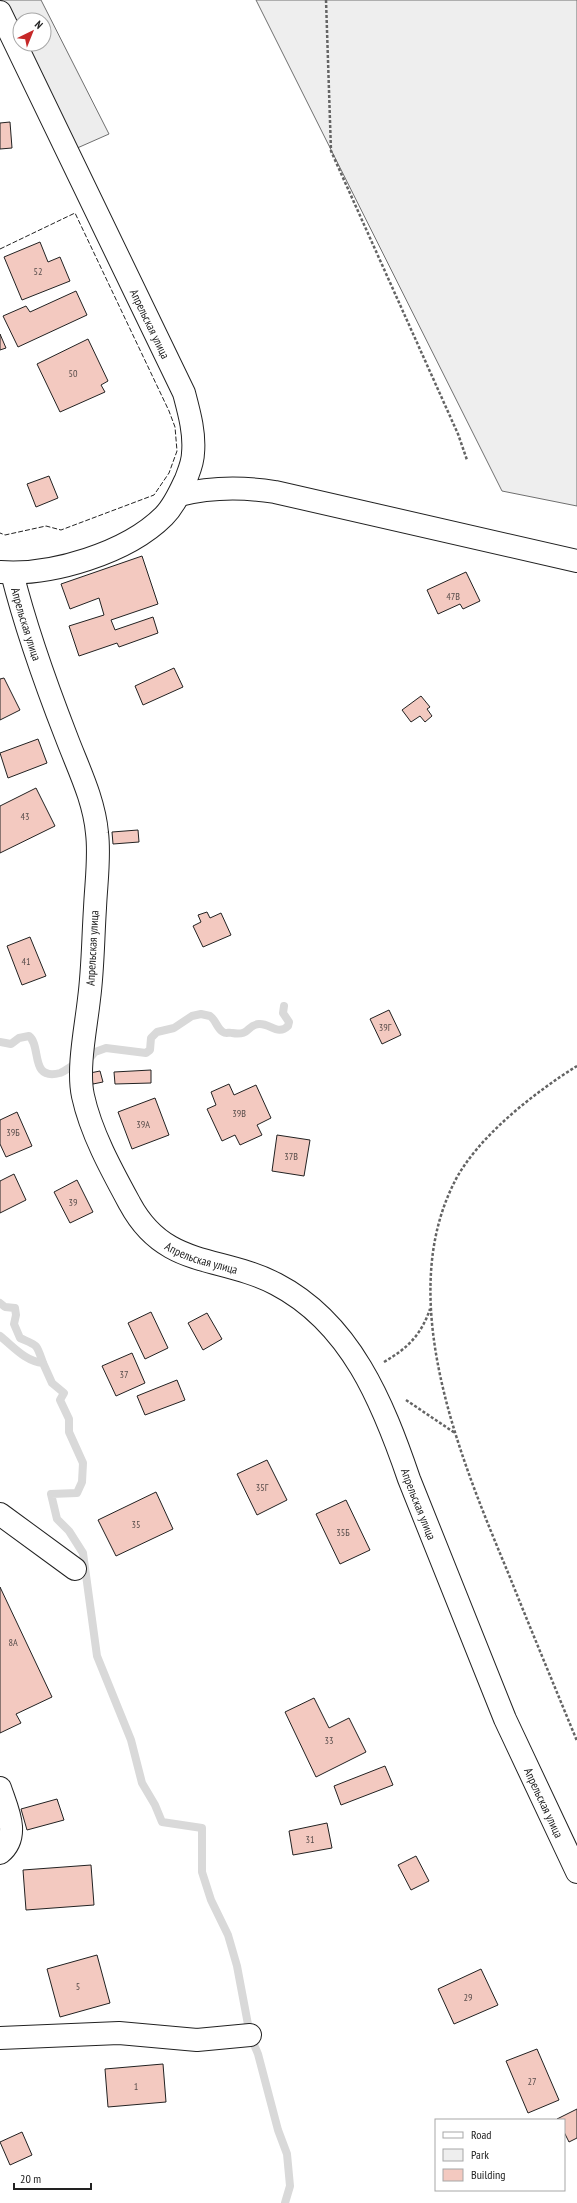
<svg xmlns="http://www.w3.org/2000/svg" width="577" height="2203" viewBox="0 0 577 2203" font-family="'PT Sans Narrow',sans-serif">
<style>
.green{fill:#eee;stroke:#6f6f6f}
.parking{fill:#ededed;stroke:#6f6f6f}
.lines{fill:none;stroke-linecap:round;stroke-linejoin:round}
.stream{stroke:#d9d9d9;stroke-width:8}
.building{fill:#f3c9c0;stroke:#222}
.minor-casing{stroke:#222;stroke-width:24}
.path{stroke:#646464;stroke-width:2.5;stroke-dasharray:3 2;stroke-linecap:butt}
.minor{stroke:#fff;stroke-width:22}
.fence{stroke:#222;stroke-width:1;stroke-dasharray:5 2;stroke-linecap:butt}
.labels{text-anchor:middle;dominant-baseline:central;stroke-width:3;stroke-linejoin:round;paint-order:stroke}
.number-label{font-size:10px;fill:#564c4a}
.street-label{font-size:12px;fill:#222;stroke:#fff}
</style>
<rect width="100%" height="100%" fill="#fff"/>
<path class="green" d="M256 0H577V506L502 491Z"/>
<path class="parking" d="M0 0H41L109 134 75 149 22 44H44V20H20V40Z"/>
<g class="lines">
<g class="stream">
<path d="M0 1042 11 1044 19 1038 29 1036C42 1046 29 1081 60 1073 66 1071 72 1065 79 1062"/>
<path d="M89 1059 95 1052 106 1048 146 1053 150 1050 151 1038 157 1032 174 1028 192 1016 201 1014 210 1016C216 1020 217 1029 223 1032 226 1034 229 1032 232 1033 251 1036 246 1025 259 1024 270 1023 278 1036 288 1026L289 1022 283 1013 284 1006"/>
<path d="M0 1303 5 1307 15 1308 16 1315 14 1324 20 1338C38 1346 36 1343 43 1363"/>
<path d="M0 1336C14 1347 25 1361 43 1363L52 1383 64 1393 60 1400 69 1419V1432L83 1463 82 1482 77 1493 51 1494 57 1519 69 1531 83 1553 97 1656 131 1740 142 1783 155 1805 162 1822 202 1828V1872L211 1900 228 1935 237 1966 250 2035 258 2054 278 2130 287 2154 290 2186 285 2203"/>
</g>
</g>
<g class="building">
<path d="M10 122 12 148 0 149V123Z"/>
<path d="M40 242 48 262 60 257 70 281 22 300 4 257Z"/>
<path d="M76 291 87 315 18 347 3 316 26 306 30 312Z"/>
<path d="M0 334 6 348 0 350Z"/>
<path d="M88 339 108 381 101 385 105 392 60 412 37 364Z"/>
<path d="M49 476 58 498 36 507 27 484Z"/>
<path d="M142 556 158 604 111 620 115 630 153 617 158 633 119 647 117 643 79 656 69 626 104 615 99 598 70 609 61 584Z"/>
<path d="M466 572 480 601 463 609 460 604 438 614 427 590Z"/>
<path d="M174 668 183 687 143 705 135 686Z"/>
<path d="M4 678 20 710 0 720V679Z"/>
<path d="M421 696 430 707 427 709 432 716 425 722 420 716 411 722 402 710Z"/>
<path d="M38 739 47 763 8 778 0 753Z"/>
<path d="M36 788 55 826 0 853V806Z"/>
<path d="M138 830 139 842 113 844 112 832Z"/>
<path d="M207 912 210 918 221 913 231 935 203 947 193 926 201 922 198 915Z"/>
<path d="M30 937 46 976 22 985 7 946Z"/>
<path d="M389 1010 401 1035 382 1044 370 1019Z"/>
<path d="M151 1070V1083L115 1084 114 1072Z"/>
<path d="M100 1071 103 1082 93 1084 90 1073Z"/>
<path d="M229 1084 234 1095 256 1085 271 1118 257 1125 262 1135 240 1145 235 1135 222 1141 207 1109 216 1105 211 1092Z"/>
<path d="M155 1098 169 1135 132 1149 118 1112Z"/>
<path d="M17 1112 32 1146 6 1157 0 1144V1120Z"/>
<path d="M277 1135 310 1140 304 1176 272 1171Z"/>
<path d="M14 1174 26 1200 0 1213V1181Z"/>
<path d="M77 1180 93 1212 70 1223 54 1192Z"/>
<path d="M151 1312 168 1348 145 1359 128 1323Z"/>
<path d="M207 1313 222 1339 203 1350 188 1323Z"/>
<path d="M132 1353 145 1383 116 1396 102 1366Z"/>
<path d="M177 1380 185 1400 145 1415 137 1396Z"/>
<path d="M267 1460 287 1500 257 1515 237 1474Z"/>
<path d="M156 1492 173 1529 116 1556 98 1520Z"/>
<path d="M346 1500 370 1550 340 1564 316 1514Z"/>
<path d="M0 1587 52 1697 16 1714 21 1723 0 1733Z"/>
<path d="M314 1698 329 1728 349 1718 366 1752 316 1777 285 1712Z"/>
<path d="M385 1766 393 1785 341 1805 334 1786Z"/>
<path d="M57 1799 64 1820 27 1830 21 1809Z"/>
<path d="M327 1823 332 1848 293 1855 289 1831Z"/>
<path d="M416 1856 429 1881 411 1890 398 1865Z"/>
<path d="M91 1865 94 1905 26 1910 23 1870Z"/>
<path d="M97 1955 110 2003 60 2017 47 1969Z"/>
<path d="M481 1969 498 2005 454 2024 438 1989Z"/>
<path d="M537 2049 559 2100 528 2113 506 2061Z"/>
<path d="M163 2064 166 2102 108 2107 105 2069Z"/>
<path d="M577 2109V2138L569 2142 564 2132V2120L557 2119Z"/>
<path d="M22 2132 32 2155 10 2165 0 2142Z"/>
</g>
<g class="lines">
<defs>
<g id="minor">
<path id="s1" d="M0 12 184 393C189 412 195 433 193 453 193 462 189 471 186 479 180 492 174 506 164 516 127 553 51 576 0 572"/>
<path d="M179 495C211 487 243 487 275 492L577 561"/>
<path id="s2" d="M12 573C26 629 45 682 66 736 78 768 94 799 97 833 100 857 96 884 95 908 93 938 93 969 89 999 86 1027 77 1069 83 1096 91 1133 112 1171 130 1204 165 1269 220 1255 276 1284 351 1323 383 1403 409 1479L505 1719 577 1872"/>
<path d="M0 1514 75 1569"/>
<path d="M0 1788C7 1809 21 1836 0 1853"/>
<path d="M0 2038 119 2033 197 2040 250 2035"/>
</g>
</defs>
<use href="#minor" class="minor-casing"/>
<g class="path">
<path d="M326 0 331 151 458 434 467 460"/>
<path d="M577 1066C535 1092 476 1138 454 1183 394 1302 462 1462 509 1575 531 1630 554 1685 577 1741"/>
<path d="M384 1362C408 1348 421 1335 430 1309"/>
<path d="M406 1400 455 1433"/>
</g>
<use href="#minor" class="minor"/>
<path class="fence" d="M0 249 75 213 169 411 175 427 177 451 169 473 154 495 61 530 46 526 5 535 0 533"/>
</g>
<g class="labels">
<g class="number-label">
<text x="38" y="271">52</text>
<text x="73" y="373">50</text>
<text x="453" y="596">47В</text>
<text x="25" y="816">43</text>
<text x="26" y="961">41</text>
<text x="385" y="1027">39Г</text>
<text x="239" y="1113">39В</text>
<text x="143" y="1124">39А</text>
<text x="13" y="1132">39Б</text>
<text x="291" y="1156">37В</text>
<text x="73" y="1202">39</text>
<text x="124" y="1374">37</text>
<text x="262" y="1487">35Г</text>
<text x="136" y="1524">35</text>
<text x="343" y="1532">35Б</text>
<text x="13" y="1642">8А</text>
<text x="329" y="1740">33</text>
<text x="310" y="1839">31</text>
<text x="78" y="1986">5</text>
<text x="468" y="1997">29</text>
<text x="532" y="2081">27</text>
<text x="136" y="2086">1</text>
</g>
<g class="street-label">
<text stroke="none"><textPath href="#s1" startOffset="346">Апрельская улица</textPath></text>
<text stroke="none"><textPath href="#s2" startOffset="53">Апрельская улица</textPath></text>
<text transform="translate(92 948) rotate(-87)">Апрельская улица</text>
<text stroke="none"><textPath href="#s2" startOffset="749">Апрельская улица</textPath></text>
<text stroke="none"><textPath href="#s2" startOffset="1097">Апрельская улица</textPath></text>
<text stroke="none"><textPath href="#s2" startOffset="1421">Апрельская улица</textPath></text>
</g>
</g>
<rect x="435" y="2119" width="130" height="72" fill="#ffffff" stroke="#a7a7a7"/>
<rect x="443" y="2132" width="20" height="6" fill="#ffffff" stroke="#a7a7a7"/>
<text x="471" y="2139" font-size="12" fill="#222222">Road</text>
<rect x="443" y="2149" width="20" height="12" fill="#eeeeee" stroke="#a7a7a7"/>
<text x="471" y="2159" font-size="12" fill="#222222">Park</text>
<rect x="443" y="2169" width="20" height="12" fill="#f3c9c0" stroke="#a7a7a7"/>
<text x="471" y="2179" font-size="12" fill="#222222">Building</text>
<g transform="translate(32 32) rotate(43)"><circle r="19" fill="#ffffff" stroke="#a7a7a7"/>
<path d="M0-3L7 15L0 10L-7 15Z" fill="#c62828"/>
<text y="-6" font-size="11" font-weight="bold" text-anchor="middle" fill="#222222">N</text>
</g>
<path d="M14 2183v6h77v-6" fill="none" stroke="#222222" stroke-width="2"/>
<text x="20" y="2183" font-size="12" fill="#222222" stroke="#ffffff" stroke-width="3" paint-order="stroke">20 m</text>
</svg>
